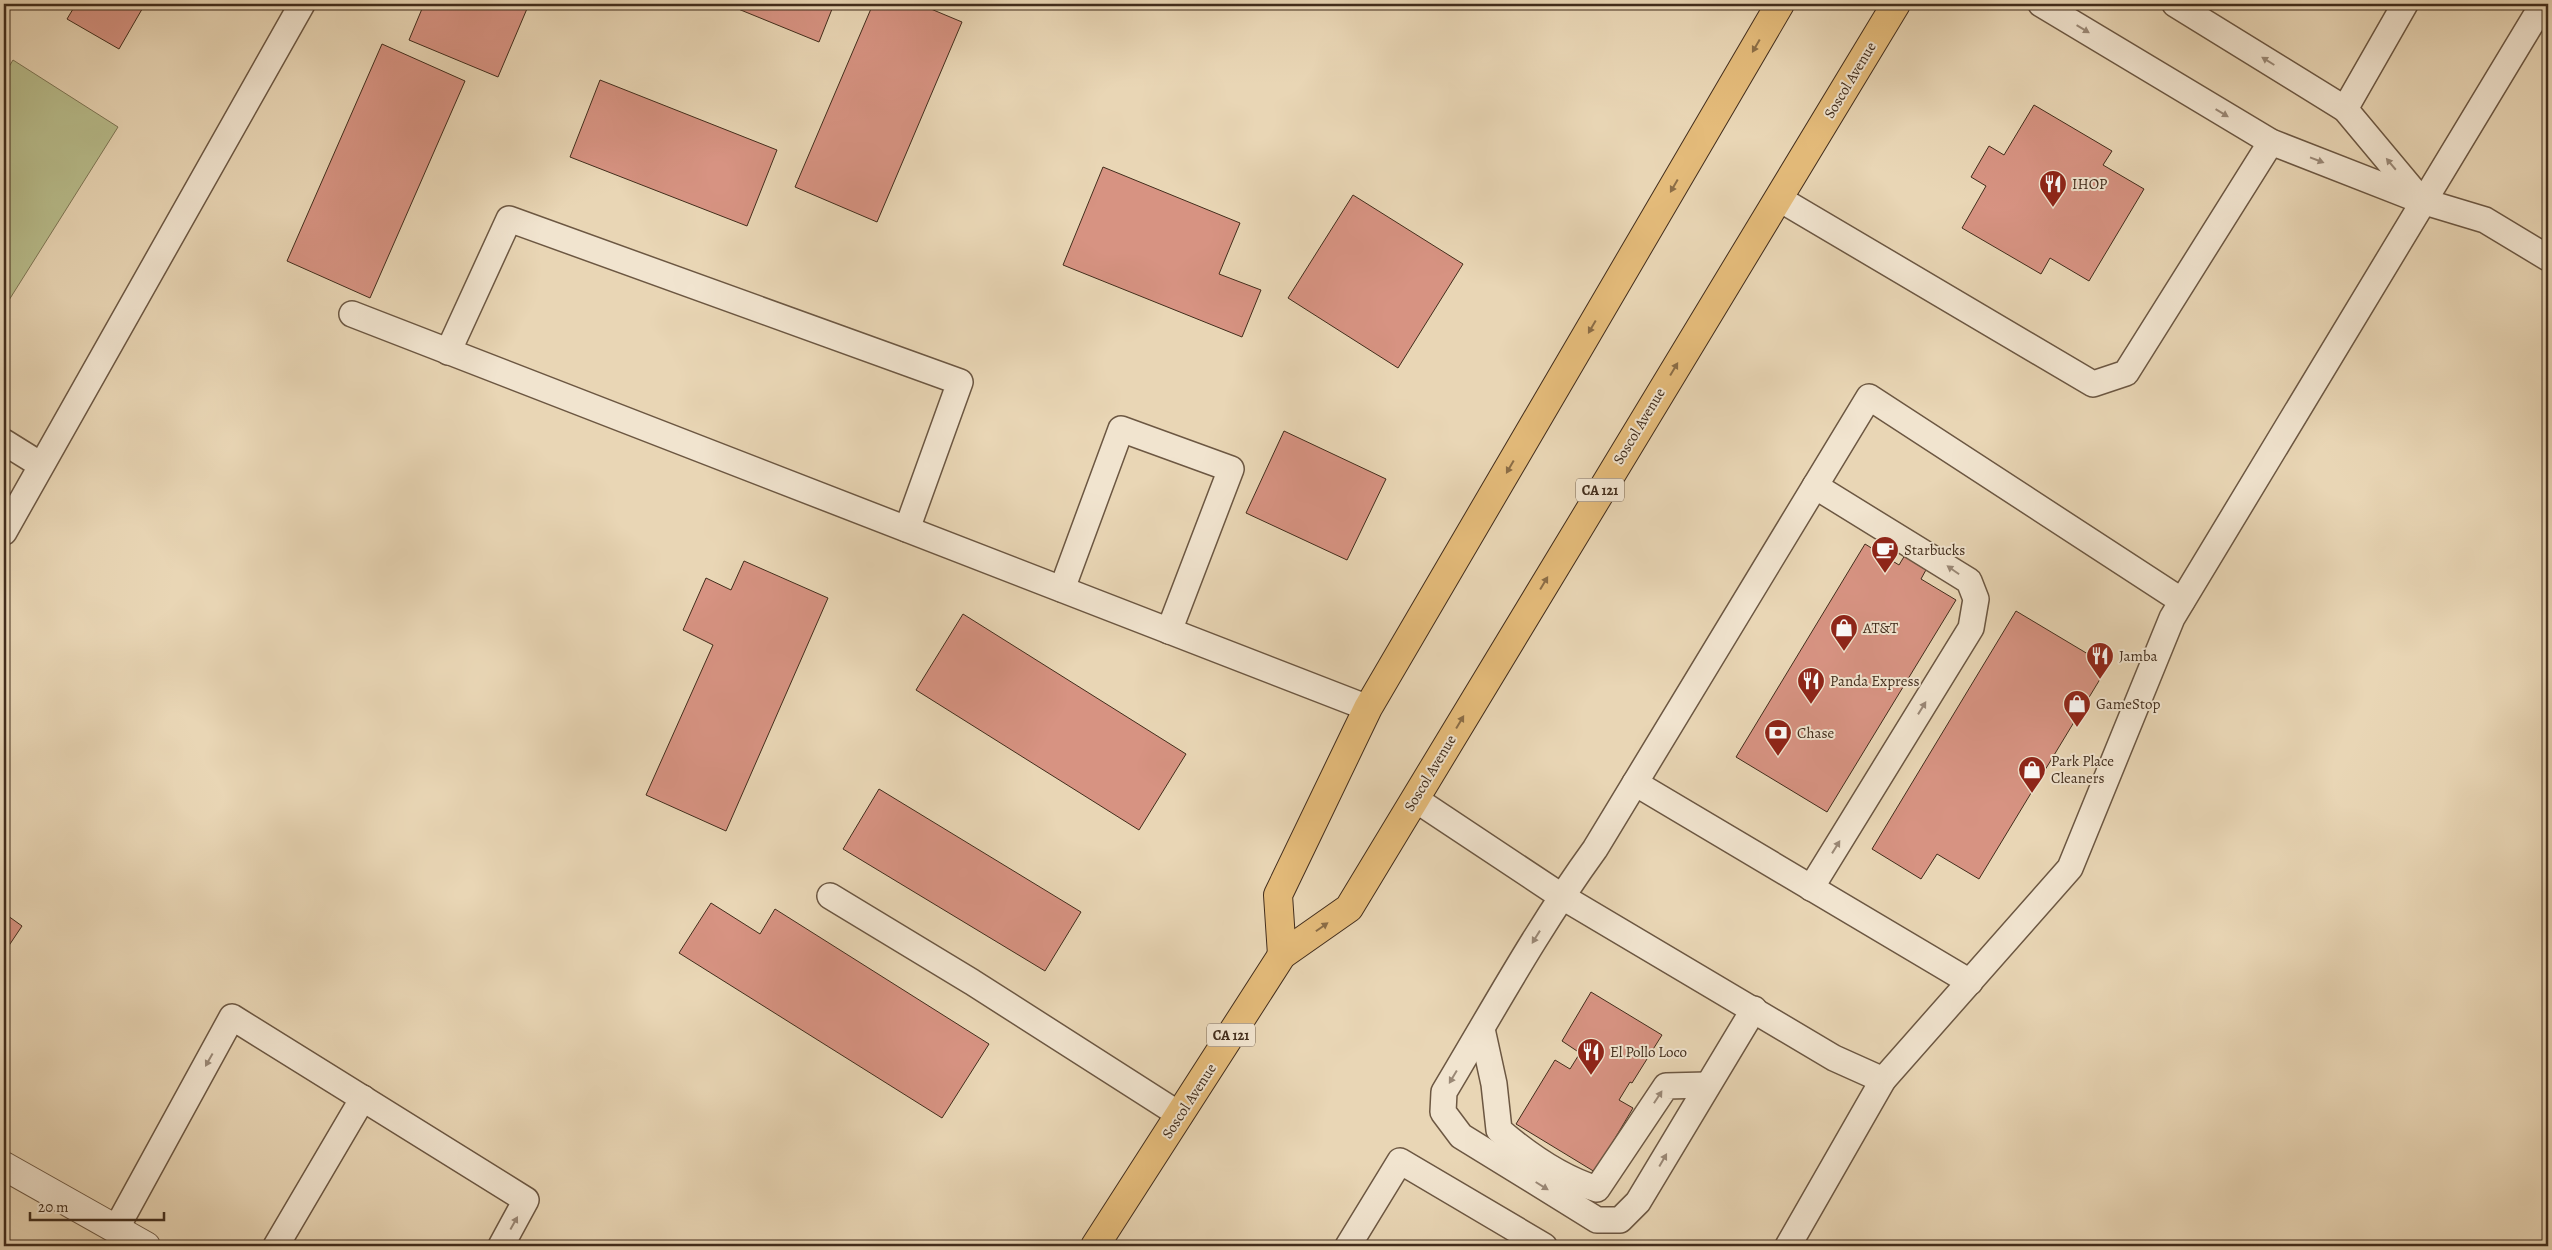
<svg xmlns="http://www.w3.org/2000/svg" width="2552" height="1250" viewBox="0 0 2552 1250" font-family="Alegreya,serif">
<style>
.green{fill:#b8bd8c;stroke:#7d7554}
.building{fill:#d79382;stroke:#422d1c}
.lines{fill:none;stroke-linecap:round;stroke-linejoin:round}
.lane-casing{stroke:#6c5742;stroke-width:28}
.street-casing{stroke:#6c5742;stroke-width:30}
.primary-casing{stroke:#422d1c;stroke-width:30}
.lane{stroke:#f1e4cf;stroke-width:25}
.street{stroke:#f1e4cf;stroke-width:28}
.primary{stroke:#e4bb7a;stroke-width:28}
.oneway{fill:#9a8876}
.oneway2{fill:#8b6d46}
.labels{text-anchor:middle;dominant-baseline:central;stroke-width:4;stroke-linejoin:round;paint-order:stroke}
.shield{fill:#f1e4cf;stroke:#766452;stroke-width:1}
.shield-label{font-size:14px;font-weight:bold;fill:#422d1c}
.street-label{font-size:15px;fill:#422d1c;stroke:#f1e4cf}
.poi-label{font-size:15px;fill:#422d1c;stroke:#f1e4cf;text-anchor:start}
</style>
<rect width="100%" height="100%" fill="#e9d6b5"/>
<filter id="stains"><feTurbulence type="fractalNoise" baseFrequency=".004" numOctaves="4"/><feColorMatrix values="0 0 0 0 .2 0 0 0 0 .09 0 0 0 0 .02 0 0 0 .5 -.17"/></filter>
<radialGradient id="worn" r=".72"><stop offset=".6" stop-color="#630" stop-opacity="0"/><stop offset="1" stop-color="#630" stop-opacity=".3"/></radialGradient>
<path class="green" d="M13 60 118 127 4 308V75Z"/>
<g class="building">
<path d="M76 4H145L119 49 67 19Z"/>
<path d="M424 4H529L498 77 409 40Z"/>
<path d="M726 4H834L819 42Z"/>
<path d="M873 4H919L962 22 877 222 795 187Z"/>
<path d="M382 44 465 81 370 298 287 261Z"/>
<path d="M600 80 777 150 747 226 570 157Z"/>
<path d="M2034 105 2112 151 2103 165 2144 189 2089 281 2050 258 2041 274 1962 228 1986 186 1971 177 1989 146 2004 155Z"/>
<path d="M1103 167 1240 223 1219 274 1261 290 1242 337 1063 265Z"/>
<path d="M1353 195 1463 264 1398 368 1288 298Z"/>
<path d="M1284 431 1386 479 1347 560 1246 513Z"/>
<path d="M1865 544 1899 565 1905 555 1927 568 1921 579 1956 600 1827 812 1736 757Z"/>
<path d="M744 561 828 598 726 831 646 795 713 645 683 630 706 578 731 590Z"/>
<path d="M2016 611 2108 666 1979 879 1937 854 1921 879 1872 849Z"/>
<path d="M963 614 1186 754 1139 830 916 690Z"/>
<path d="M879 789 1081 912 1045 971 843 849Z"/>
<path d="M711 903 760 934 775 909 989 1044 942 1118 679 953Z"/>
<path d="M4 913 22 926 4 953Z"/>
<path d="M1591 992 1662 1035 1632 1083 1630 1082 1619 1100 1633 1108 1595 1172 1516 1124 1555 1060 1570 1069 1580 1053 1562 1041Z"/>
</g>
<g class="lines">
<defs>
<g id="lane">
<path d="M2041 4 2271 142 2422 201 2485 220 2548 258"/>
<path d="M2175 4 2345 109 2421 200"/>
<path d="M2345 109 2405 4"/>
<path d="M1778 198 2093 384 2126 373 2271 142"/>
<path d="M352 314 1368 708"/>
<path d="M448 352 509 219 960 382 907 529"/>
<path d="M4 442 41 465"/>
<path d="M4 532 302 4"/>
<path d="M1062 589 1121 429 1231 469 1169 631"/>
<path d="M1635 783 1970 982"/>
<path d="M1415 799 1561 896 1834 1058 1883 1080"/>
<path d="M1811 888 1971 628 1976 599 1969 581 1815 486"/>
<path d="M830 896 972 982 1180 1115"/>
<path d="M1754 1009 1638 1202 1620 1220H1597L1461 1136 1443 1112 1444 1092C1493 1010 1539 926 1595 849L1869 397 2182 601"/>
<path d="M1482 1029 1494 1084 1499 1130C1528 1155 1561 1178 1597 1189L1666 1086 1707 1085"/>
<path d="M116 1229 232 1017 526 1200 501 1246"/>
<path d="M276 1246 363 1098"/>
<path d="M1348 1246 1400 1161 1544 1246"/>
<path d="M1788 1246 1883 1080 2070 868 2172 618 2543 4"/>
</g>
<path id="street" d="M4 1166 146 1246"/>
<g id="primary">
<path d="M1282 955 1278 895 1368 708 1780 4"/>
<path d="M1095 1246 1282 955 1349 908 1896 4"/>
</g>
</defs>
<use href="#lane" class="lane-casing"/>
<use href="#street" class="street-casing"/>
<use href="#primary" class="primary-casing"/>
<use href="#lane" class="lane"/>
<use href="#street" class="street"/>
<use href="#primary" class="primary"/>
</g>
<defs><path id="oneway-solid" d="M-6-.8H1V-3.2L6.5 0L1 3.2V.8H-6Z" transform="scale(1.25)"/></defs>
<g class="oneway">
<use href="#oneway-solid" transform="translate(2083 29) rotate(31)"/>
<use href="#oneway-solid" transform="translate(2268 61) rotate(-148)"/>
<use href="#oneway-solid" transform="translate(2222 113) rotate(31)"/>
<use href="#oneway-solid" transform="translate(2317 160) rotate(21)"/>
<use href="#oneway-solid" transform="translate(2391 164) rotate(-130)"/>
<use href="#oneway-solid" transform="translate(1953 570) rotate(-145)"/>
<use href="#oneway-solid" transform="translate(1922 708) rotate(-58)"/>
<use href="#oneway-solid" transform="translate(1836 847) rotate(-58)"/>
<use href="#oneway-solid" transform="translate(1536 937) rotate(122)"/>
<use href="#oneway-solid" transform="translate(209 1060) rotate(119)"/>
<use href="#oneway-solid" transform="translate(1453 1077) rotate(121)"/>
<use href="#oneway-solid" transform="translate(1658 1097) rotate(-57)"/>
<use href="#oneway-solid" transform="translate(1663 1160) rotate(-60)"/>
<use href="#oneway-solid" transform="translate(1542 1186) rotate(32)"/>
<use href="#oneway-solid" transform="translate(514 1223) rotate(-61)"/>
</g>
<g class="oneway2">
<use href="#oneway-solid" transform="translate(1756 46) rotate(120)"/>
<use href="#oneway-solid" transform="translate(1674 186) rotate(120)"/>
<use href="#oneway-solid" transform="translate(1592 327) rotate(120)"/>
<use href="#oneway-solid" transform="translate(1674 369) rotate(-59)"/>
<use href="#oneway-solid" transform="translate(1510 467) rotate(120)"/>
<use href="#oneway-solid" transform="translate(1544 583) rotate(-59)"/>
<use href="#oneway-solid" transform="translate(1460 722) rotate(-59)"/>
<use href="#oneway-solid" transform="translate(1322 927) rotate(-35)"/>
</g>
<defs>
<symbol id="restaurant-pin" viewBox="-11 -11 22 30"><path d="M0 17L-7.5 6A9.5 9.5 0 1 1 7.5 6Z" fill="#8f2418" stroke="#f1e4cf"/><path d="M-5-6h1v4h1v-4h1v4h1v-4h1v5L-1.5 .5V6h-2V.5L-5-1ZM5-6V6H3V1.5H1.5Q1.5-4 5-6Z" fill="#fff"/></symbol>
<symbol id="cafe-pin" viewBox="-11 -11 22 30"><path d="M0 17L-7.5 6A9.5 9.5 0 1 1 7.5 6Z" fill="#8f2418" stroke="#f1e4cf"/><path d="M-5.5-4.5H6V0H3Q3 3.5 0 3.5H-2.5Q-5.5 3.5-5.5 0ZM3-3.2v2h1.7v-2ZM-6 4.5H4V6H-6Z" fill="#fff"/></symbol>
<symbol id="shop-pin" viewBox="-11 -11 22 30"><path d="M0 17L-7.5 6A9.5 9.5 0 1 1 7.5 6Z" fill="#8f2418" stroke="#f1e4cf"/><path d="M-5-2.5h2.3a2.7 3.5 0 0 1 5.4 0H5L5.5 6h-11ZM-1.5-2.5h3a1.5 2.3 0 0 0-3 0Z" fill="#fff"/></symbol>
<symbol id="bank-pin" viewBox="-11 -11 22 30"><path d="M0 17L-7.5 6A9.5 9.5 0 1 1 7.5 6Z" fill="#8f2418" stroke="#f1e4cf"/><path d="M-6-4H6V4H-6ZM0-2.3a2.3 2.3 0 1 0 0 4.6a2.3 2.3 0 1 0 0-4.6Z" fill="#fff"/></symbol>
</defs>
<g fill-rule="evenodd">
<use href="#restaurant-pin" x="2037" y="168" width="32" height="43"/>
<use href="#cafe-pin" x="1869" y="534" width="32" height="43"/>
<use href="#shop-pin" x="1828" y="612" width="32" height="43"/>
<use href="#restaurant-pin" x="2084" y="640" width="32" height="43"/>
<use href="#restaurant-pin" x="1795" y="665" width="32" height="43"/>
<use href="#shop-pin" x="2061" y="688" width="32" height="43"/>
<use href="#bank-pin" x="1762" y="717" width="32" height="43"/>
<use href="#shop-pin" x="2016" y="754" width="32" height="43"/>
<use href="#restaurant-pin" x="1575" y="1036" width="32" height="43"/>
</g>
<g class="labels">
<g class="shield">
<rect x="1576" y="478.5" width="48" height="23" rx="4"/>
<rect x="1207" y="1023.5" width="48" height="23" rx="4"/>
</g>
<g class="shield-label">
<text x="1600" y="490">CA 121</text>
<text x="1231" y="1035">CA 121</text>
</g>
<g class="street-label">
<text transform="translate(1850 80) rotate(-59)">Soscol Avenue</text>
<text transform="translate(1639 426) rotate(-59)">Soscol Avenue</text>
<text transform="translate(1430 773) rotate(-59)">Soscol Avenue</text>
<text transform="translate(1189 1101) rotate(-57)">Soscol Avenue</text>
</g>
<g class="poi-label">
<text x="2072" y="184">IHOP</text>
<text x="1904" y="550">Starbucks</text>
<text x="1863" y="628">AT&amp;T</text>
<text x="2119" y="656">Jamba</text>
<text x="1830" y="681">Panda Express</text>
<text x="2096" y="704">GameStop</text>
<text x="1797" y="733">Chase</text>
<text x="2051" y="761">Park Place<tspan x="2051" dy="17">Cleaners</tspan></text>
<text x="1610" y="1052">El Pollo Loco</text>
</g>
</g>
<rect width="2552" height="1250" fill="none" stroke="#e9d6b5" stroke-width="20"/>
<rect x="5" y="5" width="2542" height="1240" fill="none" stroke="#422d1c" stroke-width="2.5"/>
<rect x="10" y="10" width="2532" height="1230" fill="none" stroke="#422d1c"/>
<path d="M30 1212v8h134v-8" fill="none" stroke="#422d1c" stroke-width="2.5"/>
<text x="38" y="1212" font-size="15" fill="#422d1c" stroke="#f1e4cf" stroke-width="4" paint-order="stroke">20 m</text>
<rect width="100%" height="100%" filter="url(#stains)"/>
<rect width="100%" height="100%" fill="url(#worn)"/>
</svg>
